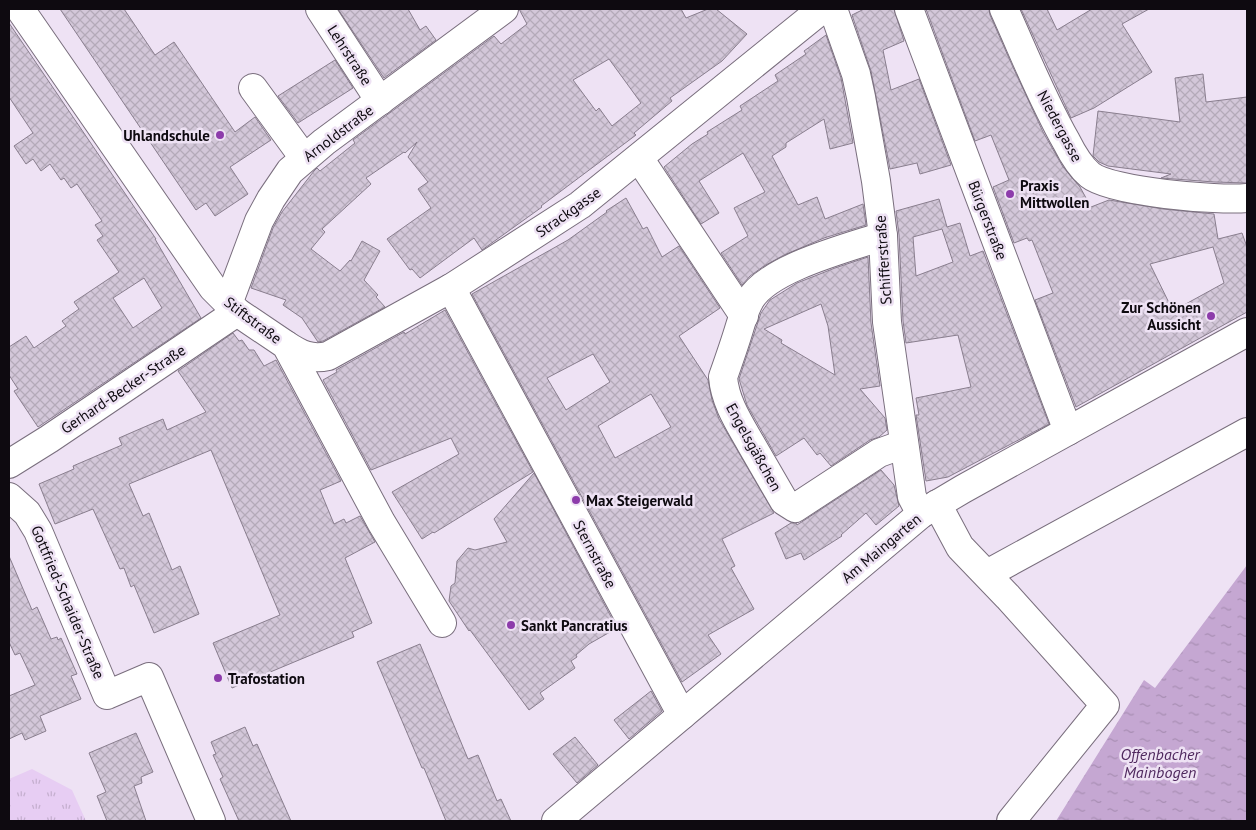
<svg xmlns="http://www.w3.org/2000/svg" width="1256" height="830" viewBox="0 0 1256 830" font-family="'PT Sans',sans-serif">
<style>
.park{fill:url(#park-tufts)}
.water{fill:url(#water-ripples)}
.building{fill:url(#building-cross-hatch);stroke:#897e8e;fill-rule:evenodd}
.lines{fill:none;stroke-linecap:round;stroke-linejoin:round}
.minor-casing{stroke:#796e7d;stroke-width:30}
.minor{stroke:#fff;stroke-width:28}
.poi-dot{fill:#8d3cab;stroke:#eee2f4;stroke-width:2}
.labels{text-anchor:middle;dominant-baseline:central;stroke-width:5;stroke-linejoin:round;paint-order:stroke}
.street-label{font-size:15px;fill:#0e0a10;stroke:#eee2f4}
.poi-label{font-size:15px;font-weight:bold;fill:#0e0a10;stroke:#eee2f4;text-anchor:start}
.water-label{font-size:16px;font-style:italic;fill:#4f285e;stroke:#eee2f4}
</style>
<defs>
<pattern id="park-tufts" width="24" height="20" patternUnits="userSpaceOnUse" patternTransform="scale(1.25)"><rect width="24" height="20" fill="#e7cdf3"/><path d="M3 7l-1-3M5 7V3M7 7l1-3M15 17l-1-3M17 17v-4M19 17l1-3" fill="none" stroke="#c5afcf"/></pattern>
<pattern id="water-ripples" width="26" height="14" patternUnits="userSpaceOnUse" patternTransform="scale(1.25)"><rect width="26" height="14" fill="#c5a7d2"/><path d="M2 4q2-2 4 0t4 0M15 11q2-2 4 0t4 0" fill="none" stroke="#a88eb3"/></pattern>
<pattern id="building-cross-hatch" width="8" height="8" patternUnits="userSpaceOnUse" patternTransform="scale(1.25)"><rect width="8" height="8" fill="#d3c7d9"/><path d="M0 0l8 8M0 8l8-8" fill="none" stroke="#b4aab9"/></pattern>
</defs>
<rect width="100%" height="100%" fill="#eee2f4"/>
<path class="park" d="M32 769 72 790 86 821H9V779Z"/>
<path class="water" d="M1247 565V821H1056L1144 680 1155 688Z"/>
<g class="building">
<path d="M60 9H124L155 55 174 42 235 132 255 117 271 140 230 167 248 194 215 216 206 203 196 210Z"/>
<path d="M338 9H408L420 30 426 26 436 40 384 78Z"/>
<path d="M519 9H681L686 18 708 9H716L747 34 722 61 670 98 672 101 634 133 636 135 541 206 542 207 482 250 474 238 420 278 412 269 410 270 387 239 431 208 418 189 428 182 408 157 417 142 405 153 404 152 366 178 371 184 322 229 325 232 311 249 340 271 350 260 351 261 362 241 380 251 364 280 378 295 376 297 385 307 323 341 318 342 302 318 283 305 286 300 251 288 273 228 282 212 314 171 317 168 320 171 355 143 353 140 494 36 501 44 527 24ZM609 59 641 103 612 126 599 108 596 111 573 80Z"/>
<path d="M864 9H894L904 41 883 50 891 90 919 79 951 165 920 174 917 163 890 169 871 71 852 15Z"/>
<path d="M926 9H989L990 15 1012 65 1043 132 1063 167 1080 187 1091 207 1109 200 1163 209 1214 214 1218 239 1242 233 1247 247V312L1076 407 1035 300 1053 293 1032 240 1029 241 1027 238 1014 243 993 187 1009 180 991 135 975 141ZM1213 247 1224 283 1173 311 1150 264Z"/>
<path d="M1021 9H1047L1057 30 1092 9H1149L1122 24 1152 72 1094 108 1071 118Z"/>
<path d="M9 23 156 239H155L201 318 38 427 14 391 18 389 9 375V347L26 336 34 348 66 326 62 321 79 309 74 302 119 272 97 240 103 236 95 225 102 221 77 184 71 188 64 178 61 180 50 164 41 171 33 159 26 164 14 146 33 133 9 97ZM144 278 162 308 133 328 113 298Z"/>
<path d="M826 35 841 78 853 143 830 149 824 119 786 143V147L772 156 798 205 817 197 825 219 863 204 866 225 824 238 784 255 764 266 750 276 742 285 721 253 748 236 734 208 765 192 743 153 699 181 719 213 701 224 664 167 692 144 708 134 707 132 742 110 740 106 778 81 775 75 806 54 804 51Z"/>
<path d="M335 60 353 88 298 123 278 96Z"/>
<path d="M1203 74 1206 102 1247 97V183L1214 182 1161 178 1171 174 1108 166 1099 162 1093 156 1098 111 1180 122 1175 78Z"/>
<path d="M626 198 643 229 647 227 662 257 679 246 720 308 679 336 708 380 712 400 719 419 774 513 722 539 735 566 731 568 754 609 708 635 721 654 682 682 472 294 568 240 607 212 606 211ZM593 354 610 382 566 410 547 378ZM651 394 671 427 615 458 598 426Z"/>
<path d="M939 199 947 227 960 223 970 256 983 251 1049 424 948 477 926 481 916 415H919L916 398 971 387 958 335 906 343 903 321 899 235 896 211ZM942 229 953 262 916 276 913 237Z"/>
<path d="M868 257 871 323 880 386 860 389 885 418 887 430 879 437 870 440 831 466 820 453 817 455 804 438 776 456 747 405 739 379 761 313 770 300 797 283 835 268ZM821 304 828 326 835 375 781 343 782 340 764 329Z"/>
<path d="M445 310 533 472 434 533 433 532 422 539 392 492 459 454 451 438 371 470 323 380 337 372 336 370 404 332 405 334Z"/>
<path d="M233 333 239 341 242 340 249 350H254L264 366 276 360 341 481 320 490 334 524 344 519 346 523 360 516 375 542 345 558 372 623 352 632 354 637 232 688 213 643 280 615 211 450 129 484 143 516 149 513 172 570 180 566 199 614 154 633 134 585 131 587 124 568 120 569 93 509 55 524 39 484 74 469 73 466 122 445 119 438 142 428 163 419 167 430 206 412 178 371Z"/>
<path d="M881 470 894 485 899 506 876 525 866 513 841 535 842 536 804 560 801 553 786 559 775 533 791 523H796L797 525Z"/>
<path d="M534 473 617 628 589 644 576 655 577 657 571 661 575 668 540 693 544 699 529 710 470 630 469 631 449 601 451 586 455 583 457 561 468 548 475 550 507 542 494 519Z"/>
<path d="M9 556 32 610 37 607 51 639 57 637 58 640 61 638 77 674 71 676 81 699 40 716 46 731 25 740 22 733 9 739V696L35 685 20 653 15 655 9 642Z"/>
<path d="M420 644 468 759 478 755 497 801 501 799 511 821H446L424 768H422L377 662Z"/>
<path d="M651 691 662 711 629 739 614 720Z"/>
<path d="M245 727 253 746 257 744 291 821H239L220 779 223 777 213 755 216 754 211 742Z"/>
<path d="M136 733 153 772 141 777 142 783 134 786 146 821H107L97 796 106 792 89 753Z"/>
<path d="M575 737 598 765 577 783 553 754Z"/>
</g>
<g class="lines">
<defs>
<g id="minor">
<path d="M20 9 213 288 237 312 286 345 381 522 442 623"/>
<path d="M320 9 380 101"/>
<path d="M833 9 856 74 861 97 876 181 883 236 887 322 912 497 921 514"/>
<path d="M909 9 1068 431"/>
<path d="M1004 9C1024 53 1042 99 1066 141 1072 153 1079 166 1090 175 1111 192 1218 201 1247 198"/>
<path d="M253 88 304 158"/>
<path d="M639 158 744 316"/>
<path d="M883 236C847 248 768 268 750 300 745 308 743 317 740 326 735 343 729 360 723 377 725 402 739 423 751 444 762 463 773 482 784 501L795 508 879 453 904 444"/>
<path d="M451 288 682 715"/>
<path d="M228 304 259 221 271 199 290 171 324 142 504 9"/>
<path d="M286 345C300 354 310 360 328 356L451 288 580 205 822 9"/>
<path d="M9 464 49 439 237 312"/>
<path d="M9 497 27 513 38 531 107 695 149 677 211 821"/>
<path d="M937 504 960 547 1008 597 1105 705 1011 821"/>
<path d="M987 574 1247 432"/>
<path d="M556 821 921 514 963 489 1247 332"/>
</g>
</defs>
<use href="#minor" class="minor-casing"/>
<use href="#minor" class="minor"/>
</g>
<g class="poi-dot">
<circle cx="220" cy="135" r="5"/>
<circle cx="1010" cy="194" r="5"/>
<circle cx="1211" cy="316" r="5"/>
<circle cx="576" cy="500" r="5"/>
<circle cx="511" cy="625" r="5"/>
<circle cx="218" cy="678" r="5"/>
</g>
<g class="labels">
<g class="street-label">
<text transform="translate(350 55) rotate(57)">Lehrstraße</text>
<text transform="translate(1060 126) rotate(62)">Niedergasse</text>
<text transform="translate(338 133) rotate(-37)">Arnoldstraße</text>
<text transform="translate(568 212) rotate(-35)">Strackgasse</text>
<text transform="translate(988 220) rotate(69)">Bürgerstraße</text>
<text transform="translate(883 260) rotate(-94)">Schifferstraße</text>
<text transform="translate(253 320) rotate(37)">Stiftstraße</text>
<text transform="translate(123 389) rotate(-34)">Gerhard-Becker-Straße</text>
<text transform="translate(754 447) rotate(61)">Engelsgäßchen</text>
<text transform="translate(881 548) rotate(-40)">Am Maingarten</text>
<text transform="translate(595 554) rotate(62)">Sternstraße</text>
<text transform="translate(68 602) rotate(67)">Gottfried-Schaider-Straße</text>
</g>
<g class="poi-label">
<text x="210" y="135" text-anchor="end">Uhlandschule</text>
<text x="1020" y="185">Praxis<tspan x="1020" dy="17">Mittwollen</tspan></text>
<text x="1201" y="307" text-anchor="end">Zur Schönen<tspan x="1201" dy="17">Aussicht</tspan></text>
<text x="586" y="500">Max Steigerwald</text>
<text x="521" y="625">Sankt Pancratius</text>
<text x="228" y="678">Trafostation</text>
</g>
<g class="water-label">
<text x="1160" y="754">Offenbacher<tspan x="1160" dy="18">Mainbogen</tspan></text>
</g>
</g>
<rect width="1256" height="830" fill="none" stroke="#0e0a10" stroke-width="20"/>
</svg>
